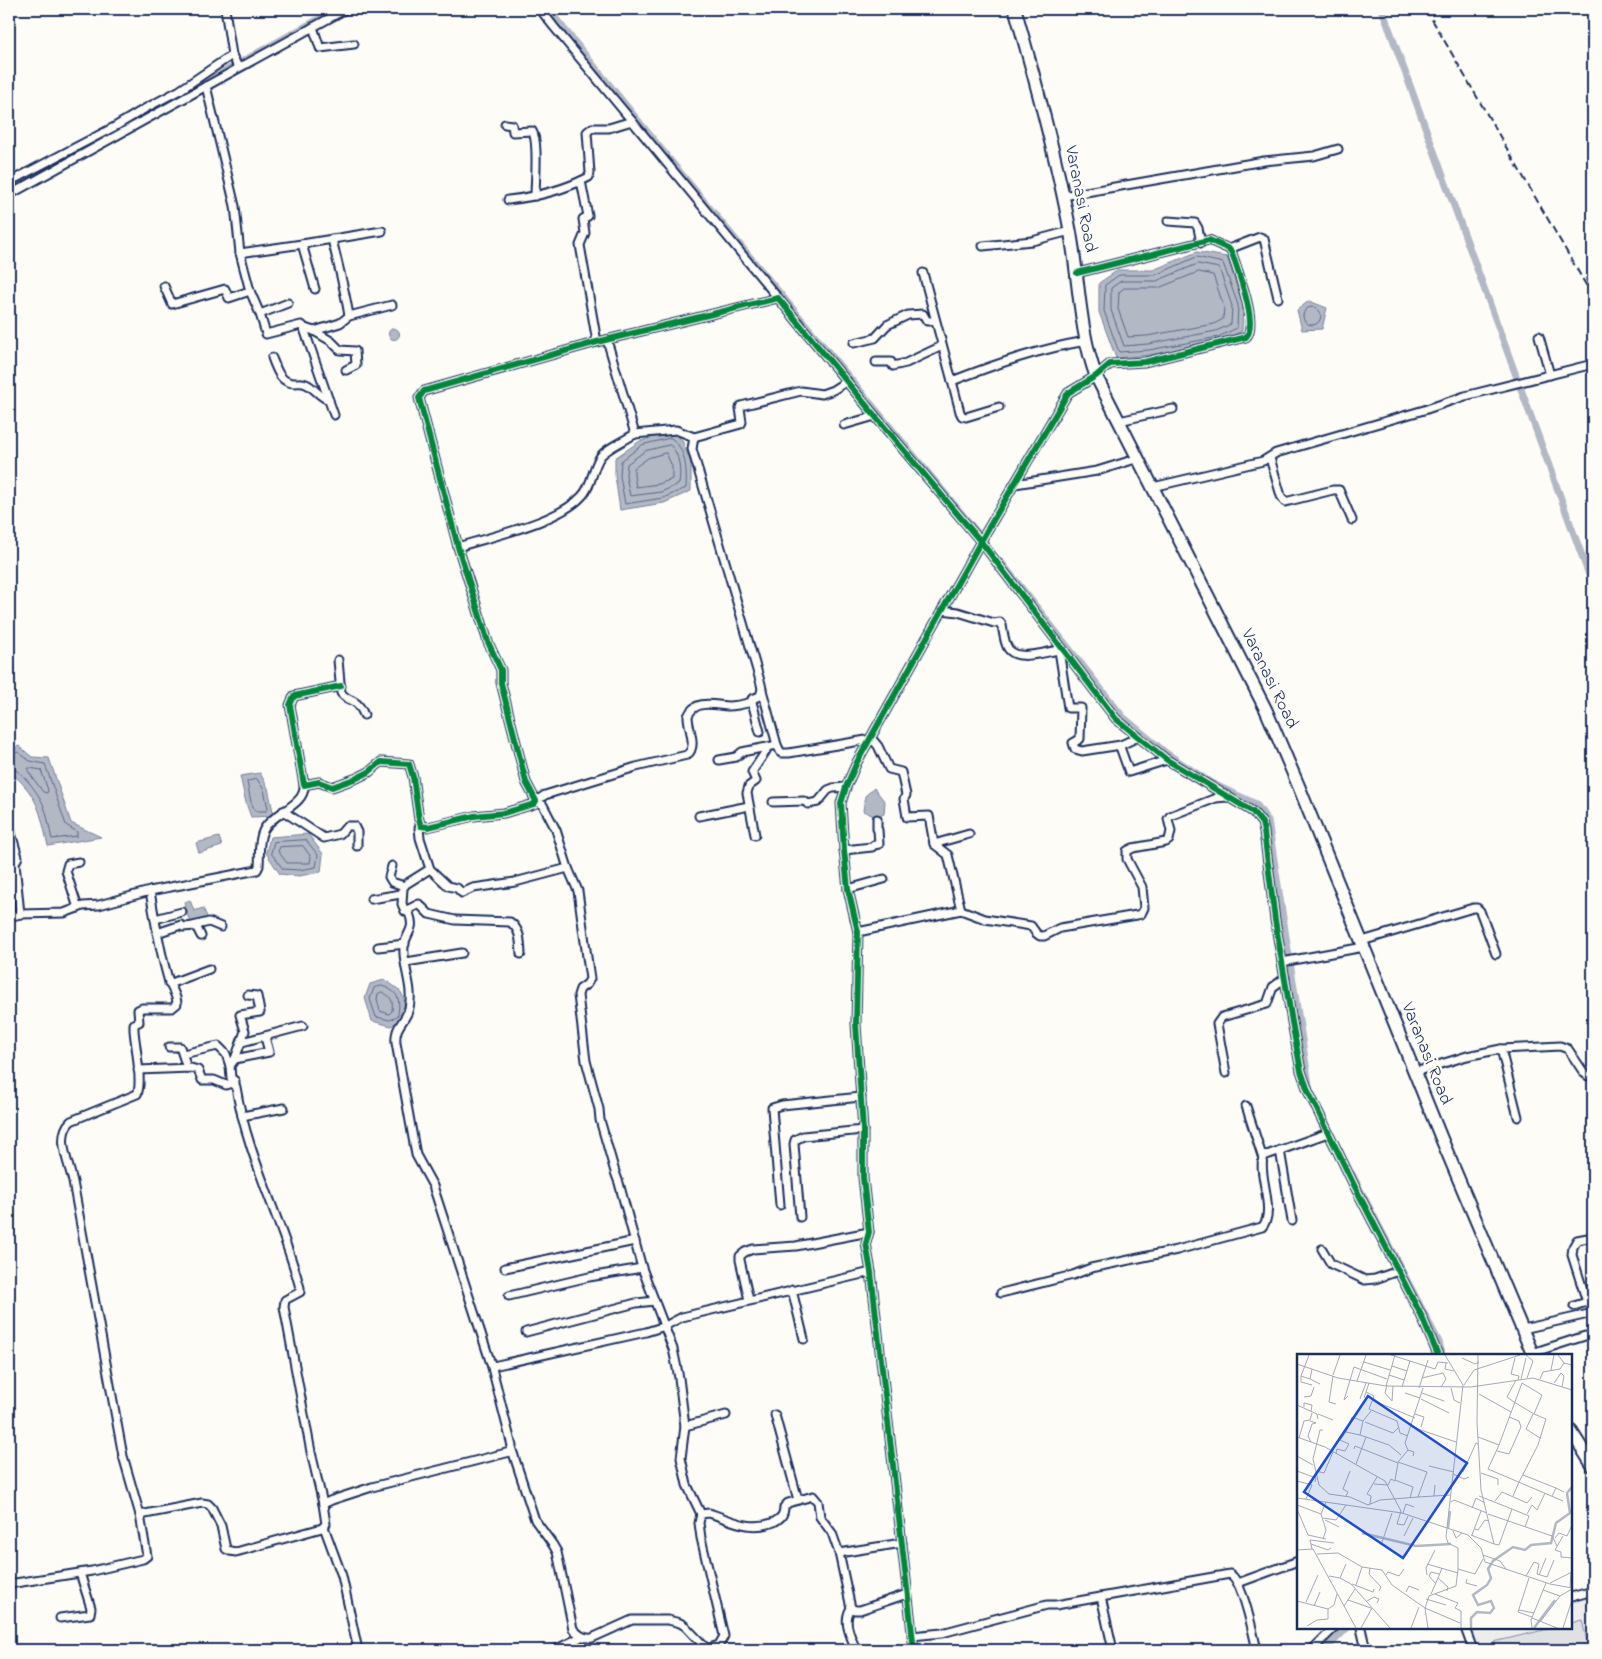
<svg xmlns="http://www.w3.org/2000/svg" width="1602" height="1659" viewBox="0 0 1602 1659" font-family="'Indie Flower',sans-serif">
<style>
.built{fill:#edeeec}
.green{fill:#e0e1e3;stroke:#7e88a0}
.water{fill:#b3b8c5;stroke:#76819c}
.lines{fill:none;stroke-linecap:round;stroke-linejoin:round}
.shore{stroke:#586687;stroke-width:1}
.canal{stroke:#b3b8c5;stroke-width:7}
.minor-casing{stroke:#1b2f5e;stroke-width:11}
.trunk-casing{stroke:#1b2f5e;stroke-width:15}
.minor{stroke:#fdfcf7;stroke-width:7}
.trunk{stroke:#fdfcf7;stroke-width:11}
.rail{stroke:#1b2f5e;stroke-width:2;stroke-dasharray:8 4;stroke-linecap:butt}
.cycleway-casing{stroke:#fdfcf7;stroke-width:9}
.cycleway{stroke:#00873e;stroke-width:6}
.labels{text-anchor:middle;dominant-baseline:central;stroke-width:4.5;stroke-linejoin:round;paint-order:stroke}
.street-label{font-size:18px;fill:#1b2f5e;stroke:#fdfcf7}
.inset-river{fill:none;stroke:#b3b8c5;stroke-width:2.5}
.inset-road{fill:none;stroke:#a3aaba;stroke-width:1}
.view{fill:#1d4ed8;fill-opacity:0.15;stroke:#1d4ed8;stroke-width:2.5}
.inset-edge{fill:none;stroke:#1b2f5e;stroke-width:2.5}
</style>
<rect width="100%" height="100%" fill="#fdfcf7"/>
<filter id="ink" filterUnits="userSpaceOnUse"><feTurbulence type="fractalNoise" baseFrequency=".02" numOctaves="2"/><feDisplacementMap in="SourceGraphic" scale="10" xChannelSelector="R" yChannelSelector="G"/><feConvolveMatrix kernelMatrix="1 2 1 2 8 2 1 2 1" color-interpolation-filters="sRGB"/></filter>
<g filter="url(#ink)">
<path class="built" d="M1593 1597V1650H1477L1469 1628H1571V1602Z"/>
<path class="green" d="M1582 1620 1589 1650H1496L1494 1642 1552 1628H1571V1623Z"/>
<g class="water">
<path d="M1197 252 1227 257 1243 305 1242 331 1220 342 1150 355 1116 358 1099 312V283L1118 270H1153Z"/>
<path d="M1309 301 1327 308 1322 329 1302 330 1297 310Z"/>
<circle cx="394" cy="334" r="5.5"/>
<path d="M672 432 682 440 691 463V491L664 503 620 510 615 476V458L640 441Z"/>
<path d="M19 746 32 757 49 758 71 823 101 837 48 846C40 811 38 795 9 771V750Z"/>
<path d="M260 773 268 788 274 816 251 817 246 803 240 776Z"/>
<path d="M874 788 885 802 884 814 876 817 863 811 865 796Z"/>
<path d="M308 834 323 854 321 872 299 876 280 874 266 853 270 837Z"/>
<path d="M219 837 222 846 199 853 196 843Z"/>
<path d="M190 900 194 911 203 908 209 921 193 925 187 915 185 902Z"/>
<path d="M384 980C405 992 405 994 404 1018L391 1026 372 1021 365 998 370 984Z"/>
</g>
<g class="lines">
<g class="shore">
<path d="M1197 257 1223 263 1238 305 1237 328 1218 337 1149 350 1119 352 1104 311 1105 285 1119 275H1155Z"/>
<path d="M1198 264 1219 268 1232 306 1231 324 1216 331 1148 344 1124 346 1111 310V288L1121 281H1156Z"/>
<path d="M1199 272 1213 275 1224 307 1223 319 1214 324 1147 336 1128 337 1118 309 1119 292 1124 288H1158Z"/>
<circle cx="1312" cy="316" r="9"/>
<path d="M671 438C686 448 687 471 686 488L663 498 625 504 620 476 621 461 642 445Z"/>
<path d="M670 445C680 453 681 472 679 484L661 492 630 496 626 476 627 464 645 451Z"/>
<path d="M666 453 672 466V479L659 484 636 487 634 475V468L648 458Z"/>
<path d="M9 754 18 752 30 761 45 764 66 825 77 832V836L52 839C49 828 48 815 43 804 39 794 20 768 9 767"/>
<path d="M30 768 41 770 48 790 47 793 43 792 28 771V769Z"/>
<path d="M257 779 264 790 268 808 266 811H255L251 802 247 782Z"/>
<path d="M306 840 318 855 316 867 299 870 283 869 271 853 274 842Z"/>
<path d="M303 846 311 857 310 863H287L278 851 280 847Z"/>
<path d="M382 986C399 992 400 998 398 1015L390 1020 376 1017 370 999 374 988Z"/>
<path d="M382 992C392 997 393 1000 392 1011L389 1014 380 1011 377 999 378 994Z"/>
</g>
<g class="canal">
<path d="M548 9 666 155"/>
<path d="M1382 9 1593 586"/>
<path d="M670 160 985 542"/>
<path d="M9 190 337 9"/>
<path d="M1001 562 1123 717 1166 753 1211 783 1256 804 1268 821 1310 1091"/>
<path d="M1352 1174 1439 1342 1442 1355"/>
<path d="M1325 1650 1347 1628"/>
</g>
<defs>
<g id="minor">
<path d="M225 9 232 55 238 67"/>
<path d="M540 9 554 27 632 121"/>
<path d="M313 27 320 48 354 44"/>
<path d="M206 86 235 206 240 253 250 291 260 314 266 334 301 325 303 326 334 415"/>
<path d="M505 124 512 125 513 132 532 131C539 140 535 183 535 196"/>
<path d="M581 181 588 216 583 219 585 233 580 245 597 342"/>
<path d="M9 182 116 126 146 108 180 90 232 55"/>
<path d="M9 195 346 9"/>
<path d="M1063 196 1264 161 1314 156 1338 149"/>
<path d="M508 200C535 197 564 190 589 177L590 173 587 132 592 128H609L632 121 778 298"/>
<path d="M1168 221 1195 223 1198 228 1201 243"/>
<path d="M332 239C338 265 345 290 349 316"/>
<path d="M302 244 382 231"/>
<path d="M983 246 1032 241 1070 231"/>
<path d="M1229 249 1260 237 1264 239 1278 298"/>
<path d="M240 253 302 244 315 289"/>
<path d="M923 273 952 381C996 364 1039 349 1086 341"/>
<path d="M164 286 172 304 225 289 229 298 250 291"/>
<path d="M260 314 288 303"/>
<path d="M305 328 314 331 340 323 349 316 392 305"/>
<path d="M314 331 331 341 340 350 355 351 356 365 346 370"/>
<path d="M1539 336 1550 375"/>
<path d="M607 340 635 434 676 430 694 437"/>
<path d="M854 343 875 338 887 325 908 315 923 314 927 321H935"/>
<path d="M272 358C277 370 280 383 295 383 299 383 302 382 306 384 315 388 319 397 329 400"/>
<path d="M876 362H891L893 366 906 363 942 346"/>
<path d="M952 381 960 412 962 416 966 417 999 407"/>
<path d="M1119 421 1173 409"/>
<path d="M844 425 875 416"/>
<path d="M1270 458 1281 496 1285 502 1333 490H1339L1352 520"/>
<path d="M1015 484 1097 471 1139 458"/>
<path d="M1153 487 1263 461 1276 453 1424 410 1465 396 1593 364"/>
<path d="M458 547C492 536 559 522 582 496 592 486 592 469 600 457 605 449 625 440 635 434"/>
<path d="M942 610 958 612 994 623 1000 622 1002 625C1003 631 1004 638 1006 644 1012 664 1044 652 1059 650"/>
<path d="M1058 644 1068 708H1081L1080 739 1073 743 1075 749 1082 751 1121 745"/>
<path d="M338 660 341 693C350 704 356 696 364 715"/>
<path d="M341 686 294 696 290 705 304 785 319 782 332 787 357 778 369 772 381 762 409 764 413 777 419 820 421 826 428 827 474 816 504 813 534 804 536 801 526 782 501 683V670L488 642 458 547 419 398 424 391 597 342 778 298 875 416 982 543 1116 719 1167 760 1253 812 1262 823 1264 832 1275 920 1292 1022 1301 1071 1308 1091 1355 1187 1421 1315 1438 1355"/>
<path d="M762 690 777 745 781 753H789L872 739 878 746 889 769 901 772 906 795 904 799 907 817 929 816 934 844 948 855 961 910"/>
<path d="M752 702 760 732"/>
<path d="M1138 737 1121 745 1120 747 1129 772 1167 760"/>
<path d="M719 760 736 757 742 752 777 745"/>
<path d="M773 802 804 801 808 804 818 802 828 790 833 788 846 787"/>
<path d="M283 811 324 838 340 834 347 826H354L357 832V846"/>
<path d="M9 813 11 833 18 857 15 863 20 914"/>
<path d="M699 816 749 806"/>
<path d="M421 826 419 828 420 838 430 869 406 884 403 888 402 904 405 911 409 913C416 931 406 932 404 946 402 966 414 987 409 1008 406 1022 394 1025 396 1043L416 1155 433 1186 492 1367"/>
<path d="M755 835 747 793 749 786 756 781 752 772 766 751V748"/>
<path d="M934 844 969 834"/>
<path d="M844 850 872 847 874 845 879 844 878 830 877 829V819"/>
<path d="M392 866 389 877 392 882 404 886"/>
<path d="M430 869 448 886 457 888 462 893 473 888 515 882 568 868"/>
<path d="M848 889 884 879"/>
<path d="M371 899 401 894"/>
<path d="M78 908 66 871 68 864 79 862"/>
<path d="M405 911 419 904 429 914 455 920 510 922C521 930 520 941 521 954"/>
<path d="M9 917 20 914 64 913 83 906 99 905 150 891 257 870 259 866C260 855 258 841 263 831 272 812 306 806 304 785"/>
<path d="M155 919 182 912"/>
<path d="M193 926 209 922 221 927"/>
<path d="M858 932 961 910 985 919 1031 926 1036 933 1040 936H1044L1060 928 1137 915 1141 914 1144 908 1142 887 1127 859V851L1133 848 1166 842 1169 840 1171 831 1168 819 1170 816 1216 798 1227 797"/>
<path d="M157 933 181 925 183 927 196 926 201 936"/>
<path d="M1362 941 1473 908H1477L1480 911 1496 954"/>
<path d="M378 947 405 944"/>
<path d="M406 962 462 953"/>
<path d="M1282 962 1364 947"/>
<path d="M169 984 209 969"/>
<path d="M242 1042 303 1026"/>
<path d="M169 1047H180L187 1068"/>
<path d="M1501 1049 1518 1117"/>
<path d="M183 1054 218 1046 226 1054 230 1066"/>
<path d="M235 1059 269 1052 265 1037"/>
<path d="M138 1070 191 1068 198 1070 202 1080H214L226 1085 231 1083 236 1087C247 1156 282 1220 300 1288V1292L285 1300 284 1307 311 1452 323 1504"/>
<path d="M1415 1072 1467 1056 1501 1049 1560 1046 1568 1049 1584 1073 1588 1076H1593"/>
<path d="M1226 1073 1217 1024 1222 1017 1267 1004 1273 987 1285 978"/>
<path d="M235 1085V1081L231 1078 230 1066 235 1059 245 1031 240 1015 260 1012 257 996 248 995"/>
<path d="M1246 1106 1263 1159"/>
<path d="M242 1116 284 1108"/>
<path d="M1280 1150 1292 1221"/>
<path d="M780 1205 772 1108 782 1105 861 1097"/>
<path d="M800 1217 794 1144 795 1140 803 1136 863 1130"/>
<path d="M1322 1249 1331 1264 1365 1280 1375 1279 1398 1271"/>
<path d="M505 1268 635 1241"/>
<path d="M792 1290 804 1339"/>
<path d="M1001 1293 1073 1275 1091 1268 1177 1250 1262 1227C1277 1212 1256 1170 1264 1156L1328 1133"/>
<path d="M509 1296 589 1277 642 1268"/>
<path d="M749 1300 740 1260V1256L745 1252 753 1249 796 1246 869 1232"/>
<path d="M1587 1302 1572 1255 1573 1247 1577 1240 1593 1237"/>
<path d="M1574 1306 1593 1300"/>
<path d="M1523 1329 1593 1313"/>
<path d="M526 1332 636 1303 655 1301"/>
<path d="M1532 1353 1585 1336"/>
<path d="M726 1415 685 1426 679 1378 673 1349 642 1268 619 1183 615 1172 600 1120 599 1109 586 1061 578 995 580 989 587 984 590 979 578 891 568 868 556 830 543 805 536 801 545 795 636 767 687 755C698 746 688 729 688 716 695 699 714 705 728 706 735 706 744 704 752 702V699L760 696 762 689 761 684 692 449 694 437 741 424 742 422 740 408 741 406 801 391 822 394 833 390 847 381"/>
<path d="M775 1415 798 1500"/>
<path d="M685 1426 681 1458 687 1485 701 1514"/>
<path d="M512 1450 535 1520 553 1545 557 1552 573 1629C579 1635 584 1639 592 1638L632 1620H668L680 1623 685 1626 705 1647 709 1648 719 1645 724 1636 701 1538 699 1523 701 1514 709 1513C731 1520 751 1532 774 1522 781 1518 784 1515 784 1507L788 1503 813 1496 818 1502 820 1517 832 1533 839 1553 851 1608 855 1610H860L907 1594"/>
<path d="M140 1515 202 1503 208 1504 212 1508 221 1526 226 1549 230 1551 236 1552 322 1528 326 1524 323 1504 332 1500 372 1487 510 1452 512 1446 493 1372 492 1367 493 1366 646 1332 665 1326 682 1317 871 1272"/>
<path d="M324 1527 342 1576 358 1650"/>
<path d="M839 1553 902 1543"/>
<path d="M1238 1583 1298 1561"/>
<path d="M9 1584 92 1571 143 1559 147 1556 140 1515 123 1456 73 1182C69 1163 55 1136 71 1121L137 1094C143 1083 135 1045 134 1030V1024L139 1022 138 1010 142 1008H172L177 1004C177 995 172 990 169 982 160 953 155 921 150 891"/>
<path d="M1101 1597 1113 1650"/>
<path d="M1571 1597 1593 1591"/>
<path d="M851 1608C842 1622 851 1636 856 1650"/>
<path d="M60 1618 90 1614 91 1608 80 1573"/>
<path d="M1361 1628 1366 1650"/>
<path d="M1465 1628 1473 1650"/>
<path d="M912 1636 942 1633 1047 1605H1056L1230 1574C1243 1581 1253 1634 1257 1650"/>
<path d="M555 1650 581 1637"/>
<path d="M914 1650 871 1272 866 1243 869 1232 863 1178V1130L856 1024 858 932 848 889 844 850 841 803 846 787 857 762 985 534 1068 393 1096 376 1110 364 1145 362 1246 337C1259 325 1237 270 1232 253L1229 249 1209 240 1077 273"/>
<path d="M1312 1650 1334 1628"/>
</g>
<g id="trunk">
<path d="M1015 9C1036 82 1056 155 1070 230 1079 278 1079 330 1096 376L1266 710 1299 787 1442 1140 1533 1355"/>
<path d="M1571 1431 1593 1466"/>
</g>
</defs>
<use href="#minor" class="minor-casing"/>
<use href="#trunk" class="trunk-casing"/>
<use href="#minor" class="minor"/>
<use href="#trunk" class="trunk"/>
<path class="rail" d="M1426 9 1593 297"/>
<defs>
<g id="cycleway">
<path d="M341 686 294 696 290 705 304 785 319 782 332 787 357 778 369 772 381 762 409 764 413 777 419 820 421 826 428 827 474 816 504 813 534 804 536 801 526 782 501 683V670L488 642 458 547 419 398 424 391 597 342 778 298 875 416 982 543 1116 719 1167 760 1253 812 1262 823 1264 832 1275 920 1292 1022 1301 1071 1308 1091 1355 1187 1421 1315 1438 1355"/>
<path d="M914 1650 871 1272 866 1243 869 1232 863 1178V1130L856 1024 858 932 848 889 844 850 841 803 846 787 857 762 985 534 1068 393 1096 376 1110 364 1145 362 1246 337C1259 325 1237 270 1232 253L1229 249 1209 240 1077 273"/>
</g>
</defs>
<use href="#cycleway" class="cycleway-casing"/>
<use href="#cycleway" class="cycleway"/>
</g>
</g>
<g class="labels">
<g class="street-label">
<text transform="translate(1080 199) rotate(79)">Varanasi Road</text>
<text transform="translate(1269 679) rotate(64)">Varanasi Road</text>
<text transform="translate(1426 1054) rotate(68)">Varanasi Road</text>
</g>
</g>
<g transform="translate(1297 1354)">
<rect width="275" height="275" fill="#fdfcf7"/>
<path class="inset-river" d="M151 174 153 157M65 179 119 192 154 190M174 274V264L180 258 193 259 197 254 194 247 181 251 176 241 190 231 194 224 191 215 196 207 216 193 228 196 234 191 254 189 259 169 273 159 270 139 275 133M237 274 258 246"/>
<path class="inset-road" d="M12 1 4 22 13 25M94 1 113 7 105 33M148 1 166 31 149 183 151 189 161 194V215M229 1 236 7 230 24M261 1 267 9 275 11M165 4 178 10 182 8M218 4 214 20 222 22 221 26M113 7 138 15 141 8 151 9M67 8 93 16M149 9 148 15 157 17M0 10 41 24 89 32 174 33 236 24 275 36M95 12 110 17M15 15 13 25 23 30M254 16 257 1M36 21 43 1M92 21 107 26M4 22V28L15 31M36 22 32 48 39 50M125 24 146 19 149 25 144 33M224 25 229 4M243 25 246 18 263 15 267 9M60 27 69 1M257 29 264 19 267 22 265 33M90 31 88 39 95 47M167 31 177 16 223 1M89 32 98 1M122 34 131 6M154 34 157 46 163 49M69 38 77 42 72 55 100 67 103 79 111 82M108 39 123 44M125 39 147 47M182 40 214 58M51 42 47 46 57 13 90 25M7 43 14 42 17 33M67 44 72 29M63 45 69 29M124 45 152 59M75 46 118 64M95 47 96 32M217 48 210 43 219 26M217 48 237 60M0 51 20 60 21 65M7 53V49L15 51 14 58M21 60 36 66M118 60 127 63 124 73M236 60 229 75 243 84M13 67 19 69 15 70 11 82 14 88M68 68 96 79 101 74M115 73 159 88M26 76H23L16 105 22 131 32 140 53 143 71 151 83 146 121 143 130 118 101 108 111 96 117 98 116 102M49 78 55 63 66 67M0 83 28 93 88 127 104 157 100 170 107 171 111 162M69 83 92 91 104 101M181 83 202 91 191 115 266 147M2 84 7 67 13 66 15 59M202 91 225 29M57 95 58 92 101 109 98 126 116 133 113 144M111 96 108 89 126 34M200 97 212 100 224 73 222 67 212 63M39 99 40 95 48 97 52 90 43 86 49 78 63 81M0 102 16 111M59 110 69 83 63 81 66 67 74 57M132 112 157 118M0 117 19 124 18 128M19 117 27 119 36 98M166 118 179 89 181 90M184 119 201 125V131M156 120 167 125 172 123M226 121 259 134M0 127 15 131 9 145M222 128 241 91 249 65 237 60 245 41 225 29M77 130 91 131 94 125 98 127M49 142 51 138 46 135 53 117M137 142 154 141M182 142 215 155M216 142 222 128M255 142 259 134 267 138M121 143 137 142 138 131M0 144 105 159 171 181 184 194 188 208 253 230 275 234M198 147 205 138 230 149 235 143M154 148 157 146 190 159M73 150 74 142 70 140 80 123M0 151 24 160M175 154 179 144 188 149M0 155 11 181 29 185M106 159 109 150 117 153M191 160 255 182 260 192M230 160 235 151 240 156 248 139M26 164 39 166 49 151M28 166 42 173M178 175 181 176 188 166 192 167M156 177 159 184 165 179M174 181 197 190 184 136 180 68 181 1M175 181 184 157M107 182 116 164M266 182 258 196 264 198V203L275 204M258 184 262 179 270 182 275 171M26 185 29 176 24 160 29 148M14 190 31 196 34 194M197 190 202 191 215 155 232 162 228 173M84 191 95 159M15 195 13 186 37 189M0 196 16 195 59 274M20 200 41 199 65 213 85 216 95 231 128 254 132 242 159 232 161 215 178 220 186 205M186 201 203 207 209 215M130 210 161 219M73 214 72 220 84 233 82 237M145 214 141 224 151 233 150 237M89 221 91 218 102 222 107 215M130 221 129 214 138 196M242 221 249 204M32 222 43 224 54 230 93 274M229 222 237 208 242 210 240 220 250 223 257 206M43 224 49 210M232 224 221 258 235 263M170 225 169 229 180 232M138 229 132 222 134 218 142 220M253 229 275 218M55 230 76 238 77 235M59 231 65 213M273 233 274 218M246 236 263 242 275 235M109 238 112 232 122 236M134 240 141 224M138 240 161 249 158 254 164 257V274M129 245 149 251M51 246 74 254M0 247 31 255 37 251 40 240M70 247 77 243 82 245 80 249M9 248 21 221M17 252 23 238M47 252 58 235M128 254 163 269M128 254 131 274M222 256 237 259M235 264 260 274M243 268 263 242M10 272 20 266 31 265V255M64 274 75 254M114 274 122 253M235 274 234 266 249 229M266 274 275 246"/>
<path class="view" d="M71 42 170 109 106 204 7 138Z"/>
<rect width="275" height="275" class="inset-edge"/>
</g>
<rect width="1602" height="1659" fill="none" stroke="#fdfcf7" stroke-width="30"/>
<rect x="15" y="15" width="1572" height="1629" fill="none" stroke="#1b2f5e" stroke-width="2" filter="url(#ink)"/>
</svg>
